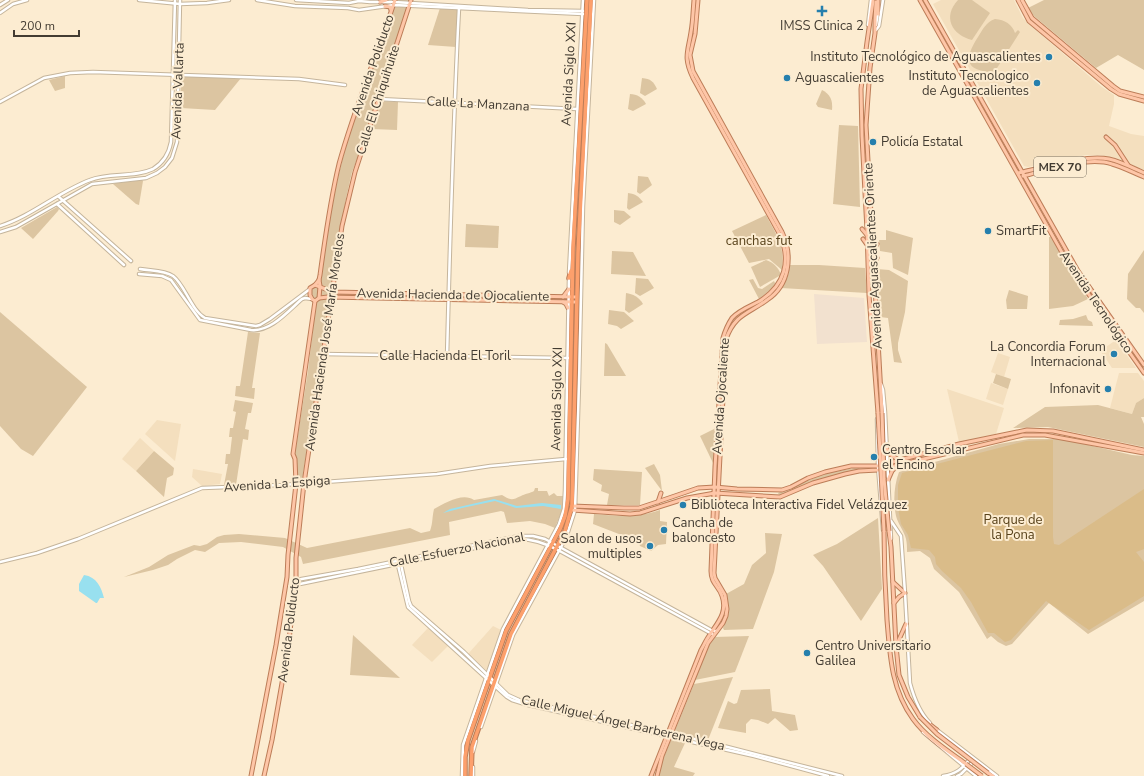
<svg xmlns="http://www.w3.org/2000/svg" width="1144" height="776" viewBox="0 0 1144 776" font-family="'Nunito Sans',sans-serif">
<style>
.commercial{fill:#f2e1cf}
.built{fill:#f4dfbe}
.green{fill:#dcc5a1}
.forest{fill:#dabc89}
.water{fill:#98e0ef}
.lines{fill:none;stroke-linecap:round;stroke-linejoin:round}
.minor-casing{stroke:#c5b59c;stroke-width:4.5}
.major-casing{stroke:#bc7d58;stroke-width:5}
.highway-casing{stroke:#bc7d58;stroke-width:5.5}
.minor{stroke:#fff;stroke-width:2.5}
.major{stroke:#fec6a7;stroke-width:3}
.highway{stroke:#fda06c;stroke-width:3.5}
.major-bridge-casing{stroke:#bc7d58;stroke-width:5;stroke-linecap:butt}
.major-bridge{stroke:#fec6a7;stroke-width:3}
.poi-dot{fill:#257fad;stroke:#fcecd1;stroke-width:1.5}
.labels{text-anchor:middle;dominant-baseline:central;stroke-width:4;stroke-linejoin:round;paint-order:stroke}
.shield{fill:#fcecd1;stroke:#7a7162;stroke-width:1}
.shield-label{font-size:12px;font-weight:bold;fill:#433c32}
.poi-label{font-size:13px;fill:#433c32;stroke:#fcecd1;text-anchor:start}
.street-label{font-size:13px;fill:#433c32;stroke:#fcecd1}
.park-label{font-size:13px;fill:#58421b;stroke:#fcecd1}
</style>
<rect width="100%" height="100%" fill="#fcecd1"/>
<path class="commercial" d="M814 294 864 298 867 342 817 344Z"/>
<g class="built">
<path d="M941 0H1014L1023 18 1031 26 1102 87 1114 95V104L1109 126 1131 134 1144 136V170L1116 158 1099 155H1086L1028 167 1024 166 933 4Z"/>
<path d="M1116 340 1136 368H1112L1104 356 1100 351Z"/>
<path d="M998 353 1010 357 1004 377 991 372Z"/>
<path d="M1119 373H1138L1144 381V398L1136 403 1132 414 1110 408Z"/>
<path d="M991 383 1008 389 1003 405 986 399Z"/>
<path d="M947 389 1004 408 996 434 959 442Z"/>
<path d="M157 420 181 424 175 461 145 434Z"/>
<path d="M140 438 154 451 136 471 122 459Z"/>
<path d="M193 469 222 474 220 484 202 486 192 477Z"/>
<path d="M493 626 501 630 487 671 468 654Z"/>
<path d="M428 628 448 646 432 662 412 645Z"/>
</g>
<g class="green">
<path d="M397 0H410L363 144 352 172 347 194 342 220 302 481H298L295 453 308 371 316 303 315 299 310 296 311 287 318 286 320 283C327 231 335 180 351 130 365 86 383 44 397 0Z"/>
<path d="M958 0H972L990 13 972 40C952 35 942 17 958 0Z"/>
<path d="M1044 0H1144V70L1118 55 1096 68 1034 16 1028 8Z"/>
<path d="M440 8 458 10 456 47 428 45Z"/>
<path d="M995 19C1005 20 1012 24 1015 33L1018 30 1020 32 990 79 987 77 991 72C962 70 966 56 978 37 983 29 986 22 995 19Z"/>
<path d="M65 76V88L55 91 49 80Z"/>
<path d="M181 76 241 78 215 110 181 108Z"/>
<path d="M642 78C651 79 653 81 657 89L645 96 640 93Z"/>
<path d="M822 90C830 94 833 100 832 110L818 107 816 104Z"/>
<path d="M630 94C637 94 643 98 646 104L633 111 628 109Z"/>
<path d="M380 101 398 102 397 130 372 129Z"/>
<path d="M839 125 858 126 860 207 833 204Z"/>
<path d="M638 176 648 177 652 185 640 194 637 192Z"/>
<path d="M142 180 143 181 139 205 136 204 113 184 116 183Z"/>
<path d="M628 193C636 194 638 196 643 202L629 210 627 208Z"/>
<path d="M57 207 59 209 58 211 33 239 21 228Z"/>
<path d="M614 210 624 211 631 217 620 225 614 222Z"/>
<path d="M766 215C777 236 785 245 782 270L769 259 749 263 732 231Z"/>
<path d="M466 224 499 226 498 248 465 247Z"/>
<path d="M886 230 913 238 908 275 893 268 892 253 880 251 879 240H886Z"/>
<path d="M1049 237H1051L1088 299 1073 306 1049 309Z"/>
<path d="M1144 250V313L1140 308H1136L1127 299 1128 274Z"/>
<path d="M612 251 633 252 646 276 611 274Z"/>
<path d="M766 260C773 262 779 268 781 275L760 287 751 267Z"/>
<path d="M790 265H819L865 268 867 293 781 288 788 276Z"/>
<path d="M877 269 889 270 908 281 905 312 898 343V350L902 363 894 362 888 318 880 317Z"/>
<path d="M636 278 648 279 654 288 640 296 635 293Z"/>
<path d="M753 279 758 288 762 289 774 281 776 285 759 299 749 280Z"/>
<path d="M1009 290 1028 296 1027 309H1007L1006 300Z"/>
<path d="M626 293C633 294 639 297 643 304L629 313 625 310Z"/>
<path d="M609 310 624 312 634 321 621 329 617 326 608 324Z"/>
<path d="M0 312 87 387 33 456 21 449 0 426Z"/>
<path d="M1086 315 1088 320 1092 322 1093 326 1059 325 1060 320 1073 319Z"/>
<path d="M248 332 260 333 252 388H255L254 399 235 396 236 386H240Z"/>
<path d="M605 343 607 344 626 376H604Z"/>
<path d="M996 374 1011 379 1008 389 993 383Z"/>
<path d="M1144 398V417H1141L1144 424V447L1048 427 1013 428 1045 407 1098 405 1132 414 1136 403Z"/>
<path d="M235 400 253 403 251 413H248L245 429 249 430 248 440 243 439 236 485H224L228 464H225L226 454H230L232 437H229L230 428H233L236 412 233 411Z"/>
<path d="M716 428 713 463 700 436Z"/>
<path d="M1029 439H1062L1132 455 1144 456V601L1088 634 1049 603 1012 644 1006 646 998 642 991 636 987 639 959 592 934 569 930 558 920 551 907 552C907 548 907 543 906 539 904 531 898 524 896 516 893 502 894 485 899 472L999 444Z"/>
<path d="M154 451 174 468 173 475 167 478 164 497 136 471Z"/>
<path d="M654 464 660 475 662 491 645 468Z"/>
<path d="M859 467 860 470 835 476 779 495 778 493 824 474Z"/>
<path d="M594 469 642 472 640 505H607L609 494 601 491 602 485 593 480Z"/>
<path d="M535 488H538V491H547L549 496 554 493 557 496H563L562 510 555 528 545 524 530 521 507 523 504 512 501 511 449 522 450 535 303 564 301 557 283 547 241 542 219 543 205 552 195 550 177 559 168 565 153 570 124 577 149 567 168 555 194 545 200 546 207 544 217 537 224 535 239 534 285 538 307 548 410 528 421 533 430 531C433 523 432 517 434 509 445 503 463 492 474 500L502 495C512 501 512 500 521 496 524 494 531 493 534 491Z"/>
<path d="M660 510V521L667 522 666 544 658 545 651 551 640 546 637 540 633 538 624 536 593 524 594 514C617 516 638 518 660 510Z"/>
<path d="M878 518 882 589 861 621 823 566 813 555 837 544Z"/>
<path d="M765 533 782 534 774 572 753 629 724 630 723 628 729 612 726 594 744 584 752 565 766 553Z"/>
<path d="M353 635 400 678 350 675Z"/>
<path d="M749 636 735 672 695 680 709 643 714 637Z"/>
<path d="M733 677 708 740 674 733 694 684Z"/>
<path d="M770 689 772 711 795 715 798 730 790 731 775 718 768 724 758 720 751 719 746 724V733L718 728 728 701 734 704 737 703 741 690Z"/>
<path d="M671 740 685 743 674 767 695 773 693 776H659V769Z"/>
</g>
<path class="forest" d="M1053 440V537L1054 544 1059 545 1144 489V549L1136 552 1144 562V596L1089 630 1046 601 1011 640 1005 642 994 633H988L971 602 961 588 942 571 936 564 935 557 929 550 911 548 908 535 901 524 898 508V485L902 473 1026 441Z"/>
<g class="water">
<path d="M494 499 517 506 542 503 561 505V509L543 506 516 508 495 501 462 508 443 513 450 509Z"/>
<path d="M84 575C97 577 101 587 104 598H100L97 603H96L79 591V584Z"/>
</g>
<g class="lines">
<defs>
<g id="minor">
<path d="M139 0 180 4 207 3 229 0"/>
<path d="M257 0 295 6 348 8 359 10 394 5 583 14"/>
<path d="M296 0 349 3 359 1 370 2H394L528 10 583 11"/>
<path d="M0 5 8 0"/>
<path d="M0 13 13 4 27 0"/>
<path d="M868 25 871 0"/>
<path d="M876 25 878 12"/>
<path d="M876 30 879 26 883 0"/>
<path d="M379 99 577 109"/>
<path d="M0 102 44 78 70 73 93 72 299 79 345 85"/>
<path d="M59 197 131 261"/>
<path d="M57 204 124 265"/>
<path d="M0 226C32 216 58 192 90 180 109 172 134 178 153 169 163 163 169 153 171 142L175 0"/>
<path d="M0 232 16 227 92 184 146 178 157 173 165 167 172 158 177 142 180 0"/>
<path d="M140 269C151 271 164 270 173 276 185 285 191 310 205 318L256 326 260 325 270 319 310 289"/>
<path d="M569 273 583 0"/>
<path d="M139 274 162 276 171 280 200 320 251 330C271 332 288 311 302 299L305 298 312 299"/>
<path d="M323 354 568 358"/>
<path d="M447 357C450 241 453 124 459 8"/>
<path d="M881 384 883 390 885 412 891 539"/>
<path d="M877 419 878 466 883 530"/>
<path d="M891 521 901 536 905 593 910 683C914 698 919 712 930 723"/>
<path d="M400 560 409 601 411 606 464 652 508 695 519 700 712 743 842 776"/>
<path d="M397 561 408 607 507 697 512 700 528 705 754 756 828 776"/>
<path d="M0 562 37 553 78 539 202 488 282 485 437 474 490 466 566 459"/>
<path d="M296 580 358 569 519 536H533L545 539 713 631H717"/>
<path d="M295 585 519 539C533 539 543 543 556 549L712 634"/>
<path d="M481 727 513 635 566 538 575 510 579 384 583 206 594 0"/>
<path d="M937 730 997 776"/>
<path d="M923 732 976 776"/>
<path d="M473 752 476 741"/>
<path d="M473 767V776"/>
<path d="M462 776 463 745 503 629 559 524 564 509 565 490 569 278"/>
<path d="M943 776C956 774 962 769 970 759"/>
<path d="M957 776 961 774 974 761"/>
</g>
<g id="major">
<path d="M920 0 1073 272 1144 373"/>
<path d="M925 0 1078 271 1144 365"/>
<path d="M1018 0 1029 21 1111 89 1119 94 1144 101"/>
<path d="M1022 0 1032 18 1113 86 1120 91 1144 97"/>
<path d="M873 1 867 42 861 89 862 136 867 230 869 295 878 413"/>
<path d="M380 2 386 0"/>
<path d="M876 2 875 20V33L870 68 866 125 882 413"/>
<path d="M385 6 390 7 391 10"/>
<path d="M878 14V0"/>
<path d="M1106 137 1115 145 1128 165"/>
<path d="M1018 173C1043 168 1085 154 1109 159 1122 162 1133 168 1144 173"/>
<path d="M1023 176C1048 170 1088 156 1112 164 1123 167 1134 173 1144 177"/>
<path d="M862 229 867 235"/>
<path d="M863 239 868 246"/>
<path d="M873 251 877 244"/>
<path d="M874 263 877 258"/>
<path d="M319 280 320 286 319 298"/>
<path d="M315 285 319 280 320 275C325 238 330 201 339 164 354 109 377 55 395 0"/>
<path d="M563 297 569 289"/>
<path d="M563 302 566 304 568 308"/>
<path d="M576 302 328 297 319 298 315 301 312 299 310 295V288L315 285 333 292 576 297"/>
<path d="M887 449 891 455 899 460"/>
<path d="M888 480 892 471 898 465"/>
<path d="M658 502 661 493"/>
<path d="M572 506 624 508H639L663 500 698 488 715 487 737 489 782 490 791 487 808 478 825 472 851 466H878L959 444 1027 430 1053 431 1144 450"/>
<path d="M572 510 630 514 640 513 687 498 715 493 780 497 813 483 845 474 859 471 878 470 1023 435H1045L1144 453"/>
<path d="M884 531C884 561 885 590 887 620 890 655 891 689 913 719 926 737 948 751 966 764"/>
<path d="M889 531 891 547 896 646 899 675 908 697 920 717"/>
<path d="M893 582 905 593 899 597 894 603"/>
<path d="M897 644 906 624"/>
<path d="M924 720 937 730"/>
<path d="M988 773 993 776"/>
<path d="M251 776 276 645 287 577 288 555 296 484 295 459 293 454 315 301"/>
<path d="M264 776 272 740 288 649 296 578V558L304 483 342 226 355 172 411 0"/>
<path d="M651 776 701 650C704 645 706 640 709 636 717 623 728 613 722 596 719 586 711 584 711 571L715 467 723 338C725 331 728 324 732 318 738 311 750 306 758 302 785 286 792 261 779 233L693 78C683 57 688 52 691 32 693 21 693 11 694 0"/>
<path d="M657 776 662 756 708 643 723 623 726 616 727 609 725 595 715 578 714 573 726 339C735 314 748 314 767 300 790 285 793 255 782 232L693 71 690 55 695 34 698 0"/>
</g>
<g id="highway">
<path d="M569 278 571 271"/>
<path d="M465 776V757L468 740 506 631 560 529 565 516 568 499 573 248 587 0"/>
<path d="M471 776 472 747 511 634 565 531 572 506 578 253 591 0"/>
</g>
</defs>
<use href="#minor" class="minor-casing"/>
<use href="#major" class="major-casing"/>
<use href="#highway" class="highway-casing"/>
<use href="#minor" class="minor"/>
<use href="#major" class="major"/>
<use href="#highway" class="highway"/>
<defs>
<g id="major-bridge">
<path d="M878 413 884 531"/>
<path d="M882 413 884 479 889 531"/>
<path d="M920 717 937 734 988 773"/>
<path d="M966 764 982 776"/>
</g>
</defs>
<use href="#major-bridge" class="major-bridge-casing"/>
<use href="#major-bridge" class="major-bridge"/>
</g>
<g class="poi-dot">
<path d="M820 5h4v4h4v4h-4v4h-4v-4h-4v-4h4z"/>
<circle cx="1049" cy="57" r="4"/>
<circle cx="787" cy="78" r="4"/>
<circle cx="1037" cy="83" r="4"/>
<circle cx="873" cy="142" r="4"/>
<circle cx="988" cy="231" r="4"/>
<circle cx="1114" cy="354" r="4"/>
<circle cx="1108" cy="389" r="4"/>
<circle cx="874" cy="457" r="4"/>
<circle cx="683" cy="505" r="4"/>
<circle cx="664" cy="530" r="4"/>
<circle cx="650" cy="546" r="4"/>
<circle cx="807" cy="653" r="4"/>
</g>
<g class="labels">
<rect class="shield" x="1034" y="157" width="52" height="20" rx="3"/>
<g class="shield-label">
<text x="1060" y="167">MEX 70</text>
</g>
<g class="poi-label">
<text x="822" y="26" text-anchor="middle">IMSS Clinica 2</text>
<text x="1041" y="57" text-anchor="end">Instituto Tecnológico de Aguascalientes</text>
<text x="1029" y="76" text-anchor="end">Instituto Tecnologico<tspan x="1029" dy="15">de Aguascalientes</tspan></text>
<text x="795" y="78">Aguascalientes</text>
<text x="881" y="142">Policía Estatal</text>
<text x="996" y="231">SmartFit</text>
<text x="1106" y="347" text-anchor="end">La Concordia Forum<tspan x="1106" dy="15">Internacional</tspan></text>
<text x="1100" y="389" text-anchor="end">Infonavit</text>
<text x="882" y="450">Centro Escolar<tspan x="882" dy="15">el Encino</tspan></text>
<text x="691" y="505">Biblioteca Interactiva Fidel Velázquez</text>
<text x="672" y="523">Cancha de<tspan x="672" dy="15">baloncesto</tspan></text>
<text x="642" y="539" text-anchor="end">Salon de usos<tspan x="642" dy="15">multiples</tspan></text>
<text x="815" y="646">Centro Universitario<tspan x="815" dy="15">Galilea</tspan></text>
</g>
<g class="street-label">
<text transform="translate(373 65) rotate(-71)">Avenida Poliducto</text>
<text transform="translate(569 74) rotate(-87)">Avenida Siglo XXI</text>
<text transform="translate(178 91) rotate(-88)">Avenida Vallarta</text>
<text transform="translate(378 100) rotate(-72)">Calle El Chiquihuite</text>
<text transform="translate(478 104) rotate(3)">Calle La Manzana</text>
<text transform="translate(873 256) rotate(-93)">Avenida Aguascalientes Oriente</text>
<text transform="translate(453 295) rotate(1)">Avenida Hacienda de Ojocaliente</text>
<text transform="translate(1096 302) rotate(56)">Avenida Tecnológico</text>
<text transform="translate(325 342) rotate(-82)">Avenida Hacienda José María Morelos</text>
<text x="445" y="356">Calle Hacienda El Toril</text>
<text transform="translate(721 396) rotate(-86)">Avenida Ojocaliente</text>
<text transform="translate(557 399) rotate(-89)">Avenida Siglo XXI</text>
<text transform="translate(277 484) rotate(-4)">Avenida La Espiga</text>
<text transform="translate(457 550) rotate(-11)">Calle Esfuerzo Nacional</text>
<text transform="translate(289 630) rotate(-83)">Avenida Poliducto</text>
<text transform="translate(623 723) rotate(13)">Calle Miguel Ángel Barberena Vega</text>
</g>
<g class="park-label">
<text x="759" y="241">canchas fut</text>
<text x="1013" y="520">Parque de<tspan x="1013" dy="15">la Pona</tspan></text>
</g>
</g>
<path d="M14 30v6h65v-6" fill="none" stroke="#433c32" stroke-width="2"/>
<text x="20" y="30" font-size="12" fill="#433c32" stroke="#fcecd1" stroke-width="3" paint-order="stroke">200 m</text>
</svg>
